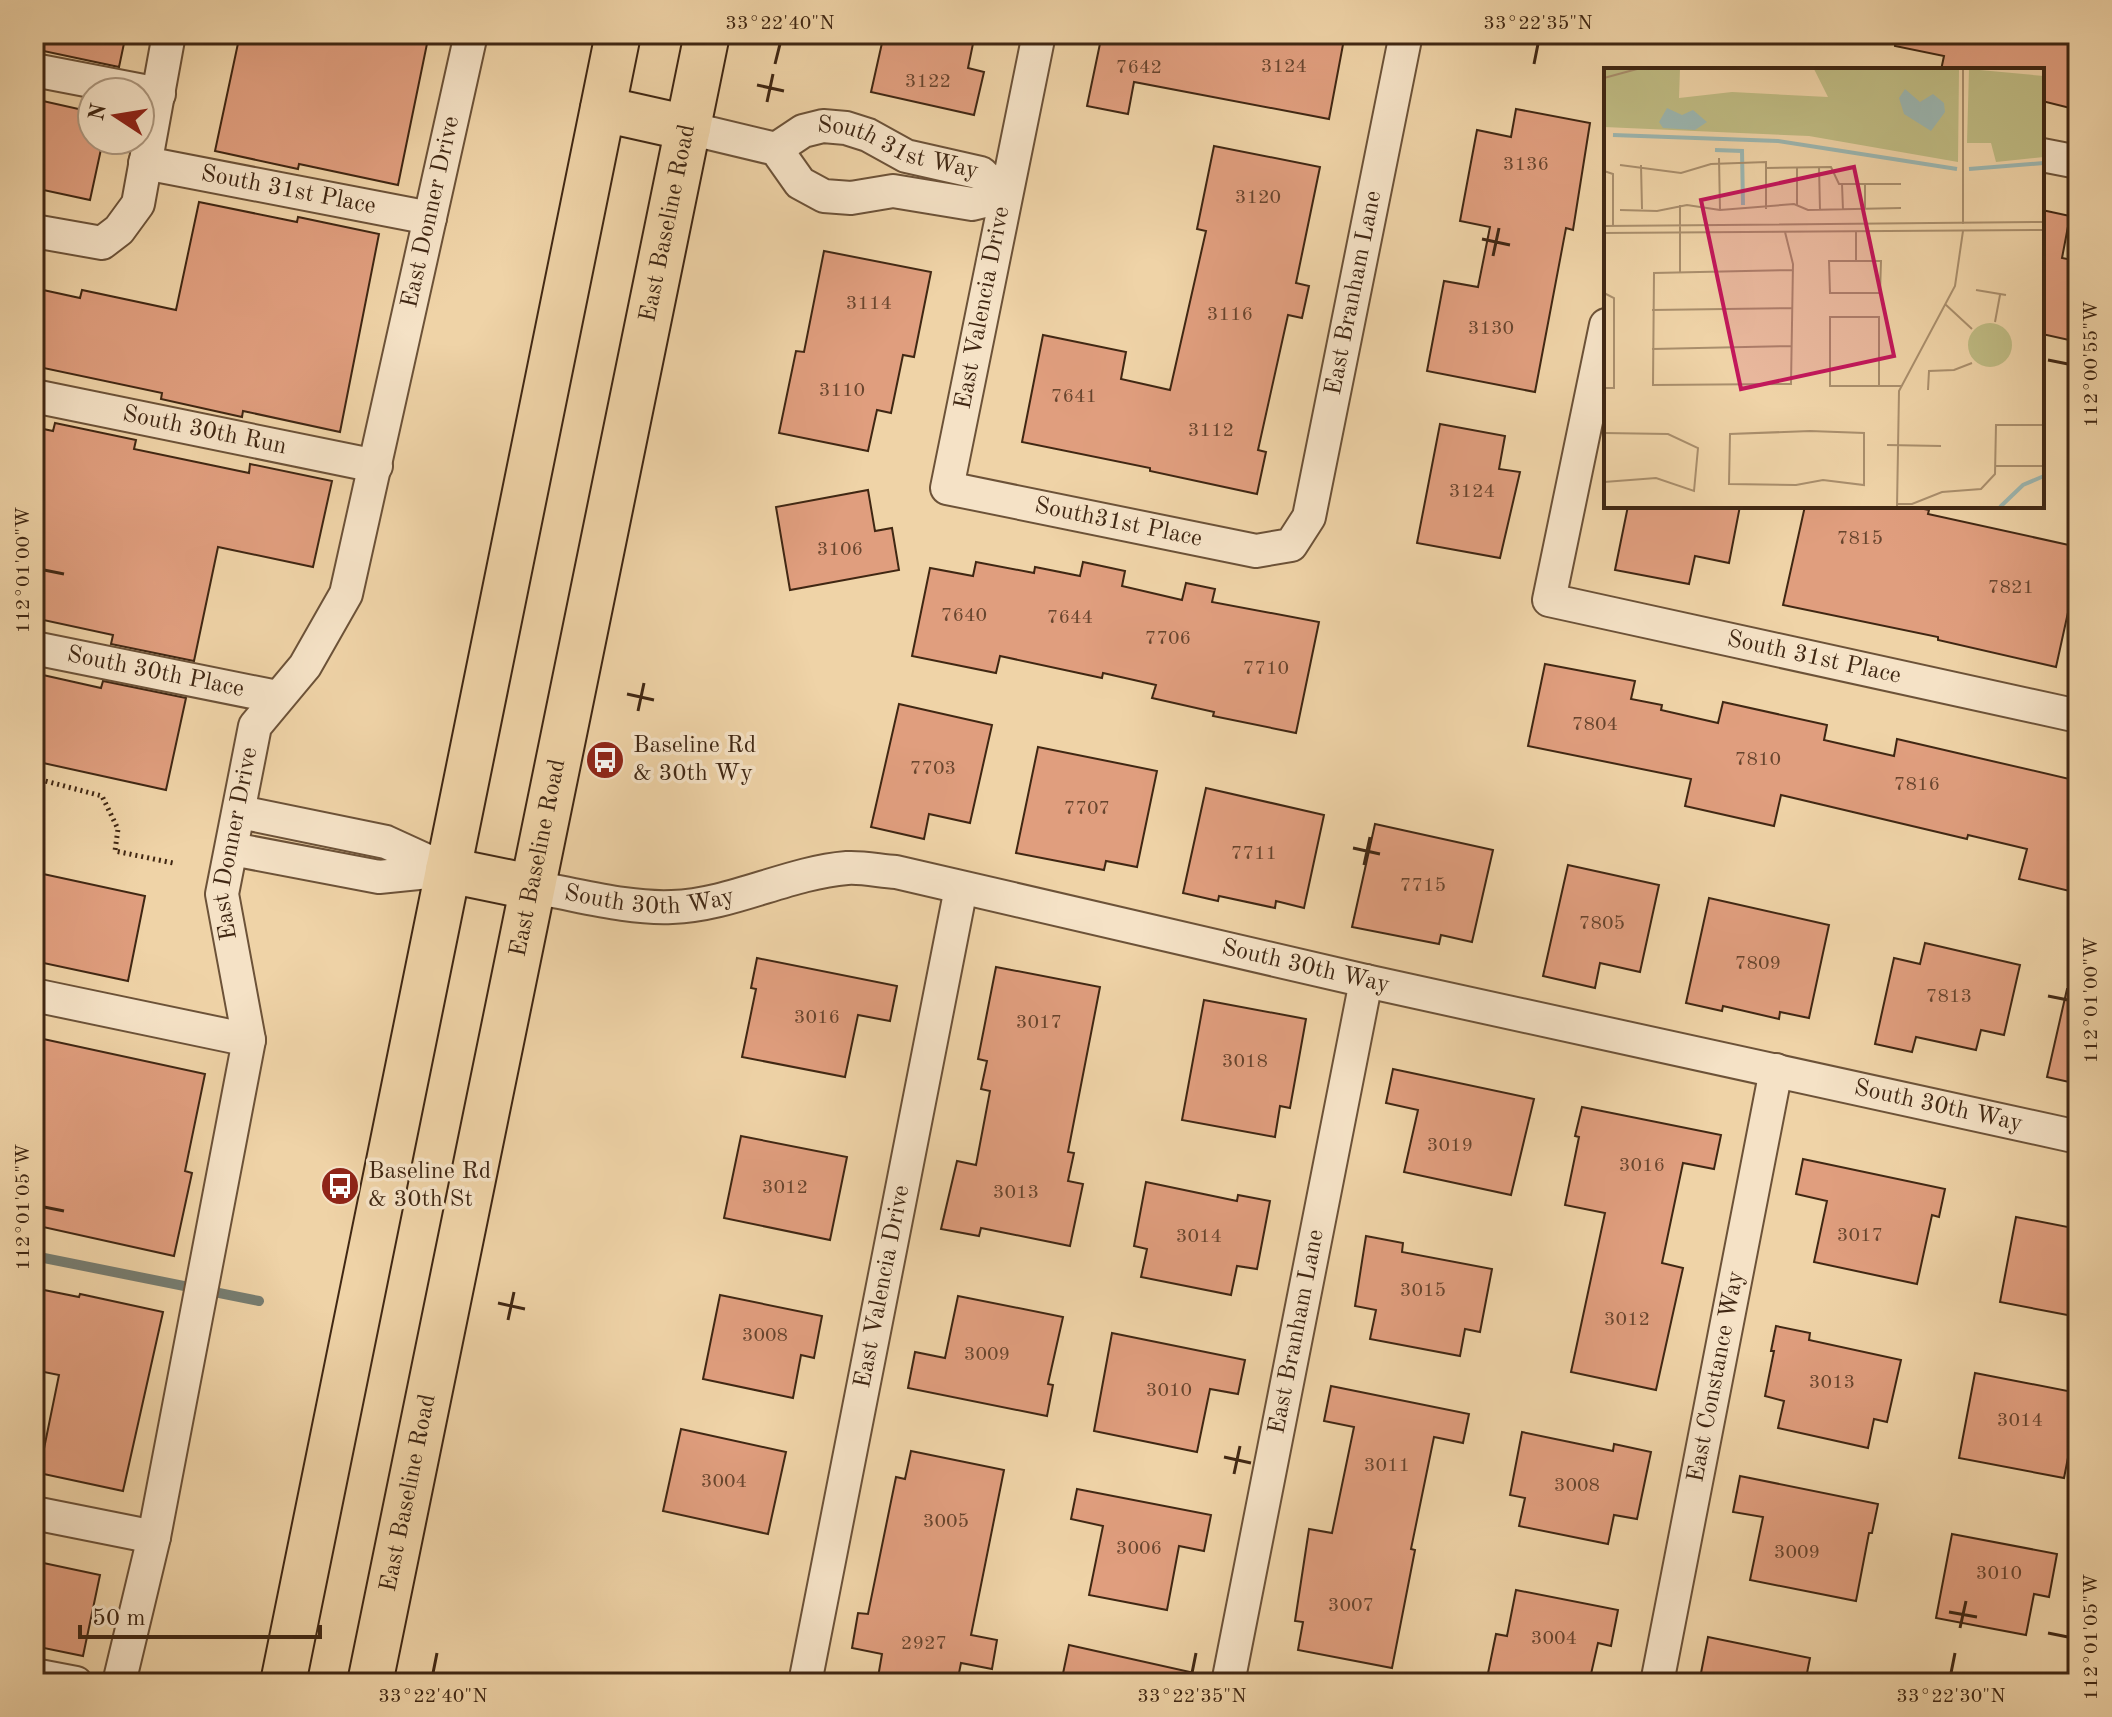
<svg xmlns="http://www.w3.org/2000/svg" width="2112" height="1717" viewBox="0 0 2112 1717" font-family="'Old Standard TT',serif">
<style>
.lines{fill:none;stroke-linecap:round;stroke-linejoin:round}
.stream{stroke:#777d71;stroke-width:10}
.building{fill:#e09e7e;stroke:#402713;stroke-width:2}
.minor-casing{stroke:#6c5238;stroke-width:36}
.primary-casing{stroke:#402713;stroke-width:48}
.path{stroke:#402713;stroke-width:5;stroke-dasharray:2 4;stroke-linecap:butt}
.minor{stroke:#f5e2c6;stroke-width:32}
.primary{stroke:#efd3a7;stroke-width:44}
.ticks{fill:none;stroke:#402713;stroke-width:3}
.labels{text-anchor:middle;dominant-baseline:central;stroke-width:7;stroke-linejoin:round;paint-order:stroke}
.number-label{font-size:20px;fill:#68452e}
.street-label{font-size:24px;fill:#402713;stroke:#f5e2c6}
.poi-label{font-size:24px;fill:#402713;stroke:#f5e2c6;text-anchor:start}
.inset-river{fill:none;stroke:#9cb6b0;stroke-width:4}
.inset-road{fill:none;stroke:#a98e6c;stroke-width:2}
.view{fill:#c2185b;fill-opacity:0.15;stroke:#c2185b;stroke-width:4}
.inset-edge{fill:none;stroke:#402713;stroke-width:4}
.neatline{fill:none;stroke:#402713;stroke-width:3}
.ticks-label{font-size:20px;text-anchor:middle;fill:#402713}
</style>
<rect width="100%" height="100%" fill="#efd3a7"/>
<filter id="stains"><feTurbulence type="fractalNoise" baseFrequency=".0025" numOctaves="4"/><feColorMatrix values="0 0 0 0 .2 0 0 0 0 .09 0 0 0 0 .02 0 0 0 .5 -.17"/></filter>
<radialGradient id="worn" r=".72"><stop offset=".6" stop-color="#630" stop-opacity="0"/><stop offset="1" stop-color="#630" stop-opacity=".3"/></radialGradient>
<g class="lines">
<path class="stream" d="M34 1256 259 1301"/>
</g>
<g class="building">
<path d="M34 34H126L119 67 34 49Z"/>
<path d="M240 34H429L398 185 299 164 298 169 215 151Z"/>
<path d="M884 34H975L968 68 984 72 974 115 871 92Z"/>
<path d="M1102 34H1345L1329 119 1134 82 1128 114 1087 106Z"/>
<path d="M1896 34H2078V110L2042 101V70H1941L1944 56 1895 46Z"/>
<path d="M34 99 92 112V140H103L90 200 34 188Z"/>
<path d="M1516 109 1590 123 1573 230 1566 228 1535 392 1427 371 1444 281 1478 287 1490 227 1460 221 1477 130 1511 137Z"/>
<path d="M1214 146 1320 167 1296 283 1309 286 1302 318 1288 315 1258 450 1266 452 1257 494 1150 471V468L1022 442 1043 335 1126 352 1121 379 1170 390 1206 231 1197 229Z"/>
<path d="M199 202 297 222 298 217 379 234 340 432 243 411 242 417 161 399 162 393 34 366V288L80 298 82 290 176 310Z"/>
<path d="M2042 210 2070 216 2062 258 2078 261V342L2042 334Z"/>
<path d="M824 251 931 272 914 357 903 355 891 413 877 410 868 451 779 433 796 351 804 352Z"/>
<path d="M55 423 136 440 134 449 249 473 250 464 332 481 313 567 218 547 194 661 111 644 113 635 34 618V427L53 431Z"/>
<path d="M1440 424 1505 436 1499 469 1520 472 1500 558 1417 543Z"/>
<path d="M868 490 875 531 892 528 899 570 790 590 776 507Z"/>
<path d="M1628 506H1740L1729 563 1695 556 1689 584 1615 570Z"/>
<path d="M1805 506H1909L1929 510 1928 514 2078 547V567L2056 667 1938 640V637L1783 605Z"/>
<path d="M976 562 1034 573 1035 567 1080 576 1083 562 1125 571 1122 586 1182 600 1186 583 1215 589 1212 602 1319 622 1296 733 1213 716 1214 712 1152 698 1156 685 1103 673 1102 678 1000 656 996 673 912 656 930 568 973 576Z"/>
<path d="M1545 664 1635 681 1631 699 1662 705 1661 710 1718 723 1723 702 1827 725 1824 740 1894 756 1897 739 2078 781V893L2019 879 2027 849 1968 835 1967 839 1781 795 1774 826 1685 806 1691 779 1528 746Z"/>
<path d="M34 673 101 688 103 681 186 698 166 790 34 761Z"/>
<path d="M899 704 992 725 970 823 929 814 924 839 871 827Z"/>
<path d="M1038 747 1157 771 1137 867 1106 861 1104 870 1016 853Z"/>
<path d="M1206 788 1324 815 1304 908 1276 901 1275 908 1219 896 1218 901 1183 893Z"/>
<path d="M1375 824 1493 850 1472 942 1441 935 1439 944 1352 927Z"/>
<path d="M1568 865 1659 885 1640 972 1600 963 1595 988 1543 976Z"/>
<path d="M34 872 145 896 128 981 34 961Z"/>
<path d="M1709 898 1829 925 1809 1018 1780 1012 1779 1019 1723 1006 1722 1011 1686 1003Z"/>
<path d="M1925 943 2020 965 2004 1035 1981 1030 1976 1050 1916 1037 1912 1052 1875 1044 1894 958 1920 964Z"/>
<path d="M757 958 897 986 890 1021 858 1015 845 1077 742 1057 756 989 751 988Z"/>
<path d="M996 967 1100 987 1068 1152 1074 1153 1068 1181 1083 1184 1070 1246 981 1228 979 1236 941 1229 957 1161 976 1165 990 1091 981 1089 987 1061 978 1059Z"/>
<path d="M2067 989 2078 990V1084L2047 1077Z"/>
<path d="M1204 1000 1306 1019 1290 1108 1280 1106 1275 1137 1182 1120Z"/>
<path d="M34 1037 205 1074 185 1171 192 1173 174 1256 34 1225Z"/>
<path d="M1393 1069 1534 1099 1511 1195 1404 1172 1418 1110 1386 1103Z"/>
<path d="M1582 1107 1721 1135 1714 1169 1683 1163 1662 1263 1683 1268 1656 1390 1571 1372 1605 1213 1565 1205 1579 1137 1575 1136Z"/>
<path d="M741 1136 847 1157 830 1240 724 1218Z"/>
<path d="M1803 1159 1945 1189 1939 1217 1932 1215 1917 1284 1814 1262 1827 1201 1796 1194Z"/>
<path d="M1146 1182 1237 1201 1238 1195 1270 1201 1257 1269 1237 1266 1231 1295 1141 1277 1147 1249 1134 1246Z"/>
<path d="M2016 1217 2078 1229V1317L2000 1302Z"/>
<path d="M1366 1236 1403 1243 1402 1252 1492 1269 1480 1332 1465 1329 1460 1356 1370 1339 1376 1310 1355 1306Z"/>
<path d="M34 1288 79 1297 80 1294 163 1312 123 1491 39 1473 59 1375 34 1370Z"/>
<path d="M720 1295 822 1316 814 1358 801 1355 793 1398 703 1379Z"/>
<path d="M958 1296 1063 1317 1048 1384 1053 1385 1047 1416 908 1388 915 1352 945 1358Z"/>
<path d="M1776 1326 1810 1333 1809 1340 1901 1360 1887 1422 1874 1419 1868 1448 1778 1428 1784 1401 1765 1396 1774 1351H1771Z"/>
<path d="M1112 1333 1245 1360 1238 1394 1210 1389 1197 1452 1094 1431Z"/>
<path d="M1975 1373 2078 1393V1407L2064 1478 1959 1458Z"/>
<path d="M1331 1386 1469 1414 1463 1443 1434 1437 1411 1549 1415 1550 1392 1668 1298 1650 1303 1622 1295 1621 1309 1529 1332 1533 1354 1427 1324 1421Z"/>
<path d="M681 1429 786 1452 768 1534 663 1511Z"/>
<path d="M1522 1432 1613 1451 1614 1444 1651 1452 1637 1519 1614 1515 1608 1544 1519 1526 1525 1498 1510 1495Z"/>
<path d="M911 1451 1004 1470 971 1635 997 1640 992 1669 961 1663 957 1683H877L882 1654 852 1648 858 1613 868 1614 896 1477 905 1479Z"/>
<path d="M1740 1476 1878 1504 1872 1533H1869L1856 1601 1750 1580 1763 1517 1733 1512Z"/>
<path d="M1077 1489 1211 1515 1204 1551 1179 1546 1167 1610 1089 1595 1103 1526 1071 1519Z"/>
<path d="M1952 1534 2057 1554 2049 1597 2034 1594 2026 1635 1936 1618Z"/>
<path d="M34 1561 100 1575 83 1656 34 1646Z"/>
<path d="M1516 1590 1618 1610 1611 1646 1598 1643 1589 1683H1486L1496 1634 1507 1636Z"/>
<path d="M1708 1637 1810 1658 1805 1683H1714L1716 1676 1701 1673Z"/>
<path d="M1069 1645 1190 1672 1189 1683H1061Z"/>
</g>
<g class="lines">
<defs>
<g id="minor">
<path id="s1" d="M1039 34 947 488 1256 551 1291 545 1309 517 1406 34"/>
<path d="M34 70 159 94"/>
<path d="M688 128 776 149 800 183 824 196 851 198 893 191 972 204 1005 196"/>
<path id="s2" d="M776 149 803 131 823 126 846 128 868 135 906 156 981 173 1005 196"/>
<path d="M2042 155 2078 162"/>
<path id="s3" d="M145 163 430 218"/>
<path d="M34 231 102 243 119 230 138 204 169 34"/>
<path id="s4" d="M1606 325 1549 600 2078 716"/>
<path id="s5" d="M34 396 376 466"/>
<path id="s6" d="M34 648 277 697"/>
<path d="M240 812 386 842 445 869"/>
<path d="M232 849 379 877 448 870"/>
<path id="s7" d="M531 887C576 894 626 909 672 907 732 905 787 873 847 868 863 867 880 871 896 872L1366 981 2078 1137"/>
<path d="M34 995 249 1040"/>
<path d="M34 1513 154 1537"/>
<path d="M34 1675 76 1683"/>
<path id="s8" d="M119 1683 154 1537 249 1040 222 894 255 726 305 666 346 594 471 34"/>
<path id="s9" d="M805 1683 961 888"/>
<path id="s10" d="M1228 1683 1366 981"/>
<path id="s11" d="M1657 1683 1776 1070"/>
</g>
<g id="primary">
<path d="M603 109 688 128"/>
<path d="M448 870 531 887"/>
<path d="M283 1683 618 34"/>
<path id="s12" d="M370 1683 707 34"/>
</g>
</defs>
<use href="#minor" class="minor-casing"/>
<use href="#primary" class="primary-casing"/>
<path class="path" d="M34 778 102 796 118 829 115 851 173 863"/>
<use href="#minor" class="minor"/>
<use href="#primary" class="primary"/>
</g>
<path class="ticks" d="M775 64 780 44M1534 64 1538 44M757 85 784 91M767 102 773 74M1482 239 1510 245M1493 256 1499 228M2048 360 2068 364M44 570 64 574M627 694 654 700M638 711 644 683M1353 848 1380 854M1364 865 1370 837M2048 996 2068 1000M44 1207 64 1211M498 1303 525 1309M508 1320 514 1292M1224 1457 1251 1463M1234 1474 1240 1446M1949 1612 1977 1617M1960 1628 1966 1601M2048 1633 2068 1637M433 1673 437 1653M1192 1673 1196 1653M1951 1673 1955 1653"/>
<defs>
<symbol id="bus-disc" viewBox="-11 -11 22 22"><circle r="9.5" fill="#8f2418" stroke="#f5e2c6"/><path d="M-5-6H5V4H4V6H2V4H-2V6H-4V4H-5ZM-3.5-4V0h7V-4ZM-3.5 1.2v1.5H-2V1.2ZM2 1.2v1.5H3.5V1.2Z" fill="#fff"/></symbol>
</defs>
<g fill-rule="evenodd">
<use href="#bus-disc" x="583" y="738" width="44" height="44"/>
<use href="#bus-disc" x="318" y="1164" width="44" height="44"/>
</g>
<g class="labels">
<g class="number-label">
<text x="1284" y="67">3124</text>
<text x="1139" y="68">7642</text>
<text x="928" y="82">3122</text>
<text x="1526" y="165">3136</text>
<text x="1258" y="198">3120</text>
<text x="869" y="304">3114</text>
<text x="1230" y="315">3116</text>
<text x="1491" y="329">3130</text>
<text x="842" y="391">3110</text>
<text x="1074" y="397">7641</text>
<text x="1211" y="431">3112</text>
<text x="1472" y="492">3124</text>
<text x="1860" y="539">7815</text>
<text x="840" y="550">3106</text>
<text x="2011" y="588">7821</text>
<text x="964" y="616">7640</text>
<text x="1070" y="618">7644</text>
<text x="1168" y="639">7706</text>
<text x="1266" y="669">7710</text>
<text x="1595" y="725">7804</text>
<text x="1758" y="760">7810</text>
<text x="933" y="769">7703</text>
<text x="1917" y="785">7816</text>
<text x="1087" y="809">7707</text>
<text x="1254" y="854">7711</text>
<text x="1423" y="886">7715</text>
<text x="1602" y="924">7805</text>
<text x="1758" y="964">7809</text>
<text x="1949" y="997">7813</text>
<text x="817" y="1018">3016</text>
<text x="1039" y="1023">3017</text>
<text x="1245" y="1062">3018</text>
<text x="1450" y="1146">3019</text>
<text x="1642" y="1166">3016</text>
<text x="785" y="1188">3012</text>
<text x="1016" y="1193">3013</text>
<text x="1860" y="1236">3017</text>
<text x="1199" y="1237">3014</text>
<text x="1423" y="1291">3015</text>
<text x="1627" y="1320">3012</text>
<text x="765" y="1336">3008</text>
<text x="987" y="1355">3009</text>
<text x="1832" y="1383">3013</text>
<text x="1169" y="1391">3010</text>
<text x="2020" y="1421">3014</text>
<text x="1387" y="1466">3011</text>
<text x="724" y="1482">3004</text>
<text x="1577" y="1486">3008</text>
<text x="946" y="1522">3005</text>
<text x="1139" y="1549">3006</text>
<text x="1797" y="1553">3009</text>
<text x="1999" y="1574">3010</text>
<text x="1351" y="1606">3007</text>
<text x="1554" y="1639">3004</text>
<text x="924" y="1644">2927</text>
</g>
<g class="street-label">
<text stroke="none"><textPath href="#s2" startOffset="132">South 31st Way</textPath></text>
<text stroke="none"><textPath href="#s3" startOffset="146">South 31st Place</textPath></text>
<text stroke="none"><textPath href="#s8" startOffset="1528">East Donner Drive</textPath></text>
<text stroke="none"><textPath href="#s12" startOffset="1490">East Baseline Road</textPath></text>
<text stroke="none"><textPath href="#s1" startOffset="1076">East Branham Lane</textPath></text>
<text transform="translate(983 308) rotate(-79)">East Valencia Drive</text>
<text stroke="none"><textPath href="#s5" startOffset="174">South 30th Run</textPath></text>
<text stroke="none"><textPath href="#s1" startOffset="638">South31st Place</textPath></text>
<text stroke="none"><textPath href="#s4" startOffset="552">South 31st Place</textPath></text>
<text stroke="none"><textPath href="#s6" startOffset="124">South 30th Place</textPath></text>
<text stroke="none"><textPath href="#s8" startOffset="856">East Donner Drive</textPath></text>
<text stroke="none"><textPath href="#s12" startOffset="842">East Baseline Road</textPath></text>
<text stroke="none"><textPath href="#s7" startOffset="120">South 30th Way</textPath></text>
<text stroke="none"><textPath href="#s7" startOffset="792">South 30th Way</textPath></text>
<text stroke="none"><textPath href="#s7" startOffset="1440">South 30th Way</textPath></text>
<text stroke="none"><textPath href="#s9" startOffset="404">East Valencia Drive</textPath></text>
<text stroke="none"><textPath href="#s10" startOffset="358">East Branham Lane</textPath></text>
<text stroke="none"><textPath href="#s11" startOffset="312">East Constance Way</textPath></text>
<text stroke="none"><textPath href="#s12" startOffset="194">East Baseline Road</textPath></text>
</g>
<g class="poi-label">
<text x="633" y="746">Baseline Rd<tspan x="633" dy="28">&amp; 30th Wy</tspan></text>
<text x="368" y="1172">Baseline Rd<tspan x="368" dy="28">&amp; 30th St</tspan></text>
</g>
</g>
<g transform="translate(1604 68)">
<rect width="440" height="440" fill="#efd3a7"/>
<path d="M0 1H76L75 30 128 24 224 29 210 1H355L354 94 205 68 0 59ZM365 1 440 8V89L392 94 387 75H363ZM364 277a22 22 0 1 1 44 0a22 22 0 1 1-44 0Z" fill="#bfbb83"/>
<path d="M301 21 316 34 329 26 340 35 341 44 327 63 300 46 295 30ZM63 40 78 47 89 42 103 54 91 62 59 60 55 54Z" fill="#9cb6b0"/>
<path class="inset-river" d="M9 67 174 73 353 101M111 82 138 83 139 137M365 101 440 95M396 439 419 417 440 408"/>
<path class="inset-road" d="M78 1H137M140 1H178M0 10 33 1M115 90 116 142M16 97 77 105 107 96 162 94V141M37 97 38 141M215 99 216 142M162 100 227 99 235 116H297M193 100V137M0 103 9 106V157M261 115V142M238 116 239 142M16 142 53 143 83 137 116 142 190 136 204 142 297 140M359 156V1M0 158 440 154M181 164 189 196 187 316 49 317 50 205 189 202M0 165 440 162M225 193H277L276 225H226ZM252 193V163M76 204V137M372 222 402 227M0 225 10 230V320H0M341 236 368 261M48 242 188 240M391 254 396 227M48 281 188 278M275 317V249H226V318H297M324 322 325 303 350 302 368 295M206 363 260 365V417L219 412 192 417 125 416 126 366ZM0 365 64 366 94 380 90 423 52 410 0 414M283 377 337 378M392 398H440M293 436H308L338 424 377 421 391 406 392 357H440M293 439 295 323 351 218 359 163"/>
<path class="view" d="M250 99 290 288 137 321 97 132Z"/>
<rect width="440" height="440" class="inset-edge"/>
</g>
<rect width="2112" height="1717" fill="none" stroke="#efd3a7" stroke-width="88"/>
<g transform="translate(116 116) rotate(282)"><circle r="38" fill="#f5e2c6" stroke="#ad977e" stroke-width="2"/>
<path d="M0-6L14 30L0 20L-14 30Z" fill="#8f2418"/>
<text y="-12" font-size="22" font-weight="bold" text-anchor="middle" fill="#402713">N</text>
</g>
<path d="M80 1625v12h240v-12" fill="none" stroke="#402713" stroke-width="4"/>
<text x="92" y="1625" font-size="24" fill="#402713" stroke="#f5e2c6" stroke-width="6" paint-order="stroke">50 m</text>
<rect x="44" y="44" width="2024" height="1629" class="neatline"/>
<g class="ticks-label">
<text x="780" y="29">33°22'40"N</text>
<text x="1538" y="29">33°22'35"N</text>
<text transform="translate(2090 364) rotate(-90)" y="7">112°00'55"W</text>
<text transform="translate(22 570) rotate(-90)" y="7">112°01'00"W</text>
<text transform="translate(2090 1000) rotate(-90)" y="7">112°01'00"W</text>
<text transform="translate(22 1207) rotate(-90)" y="7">112°01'05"W</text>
<text transform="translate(2090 1637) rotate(-90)" y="7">112°01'05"W</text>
<text x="433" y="1702">33°22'40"N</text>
<text x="1192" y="1702">33°22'35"N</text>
<text x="1951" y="1702">33°22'30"N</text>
</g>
<rect width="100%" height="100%" filter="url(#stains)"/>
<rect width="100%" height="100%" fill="url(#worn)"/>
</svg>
